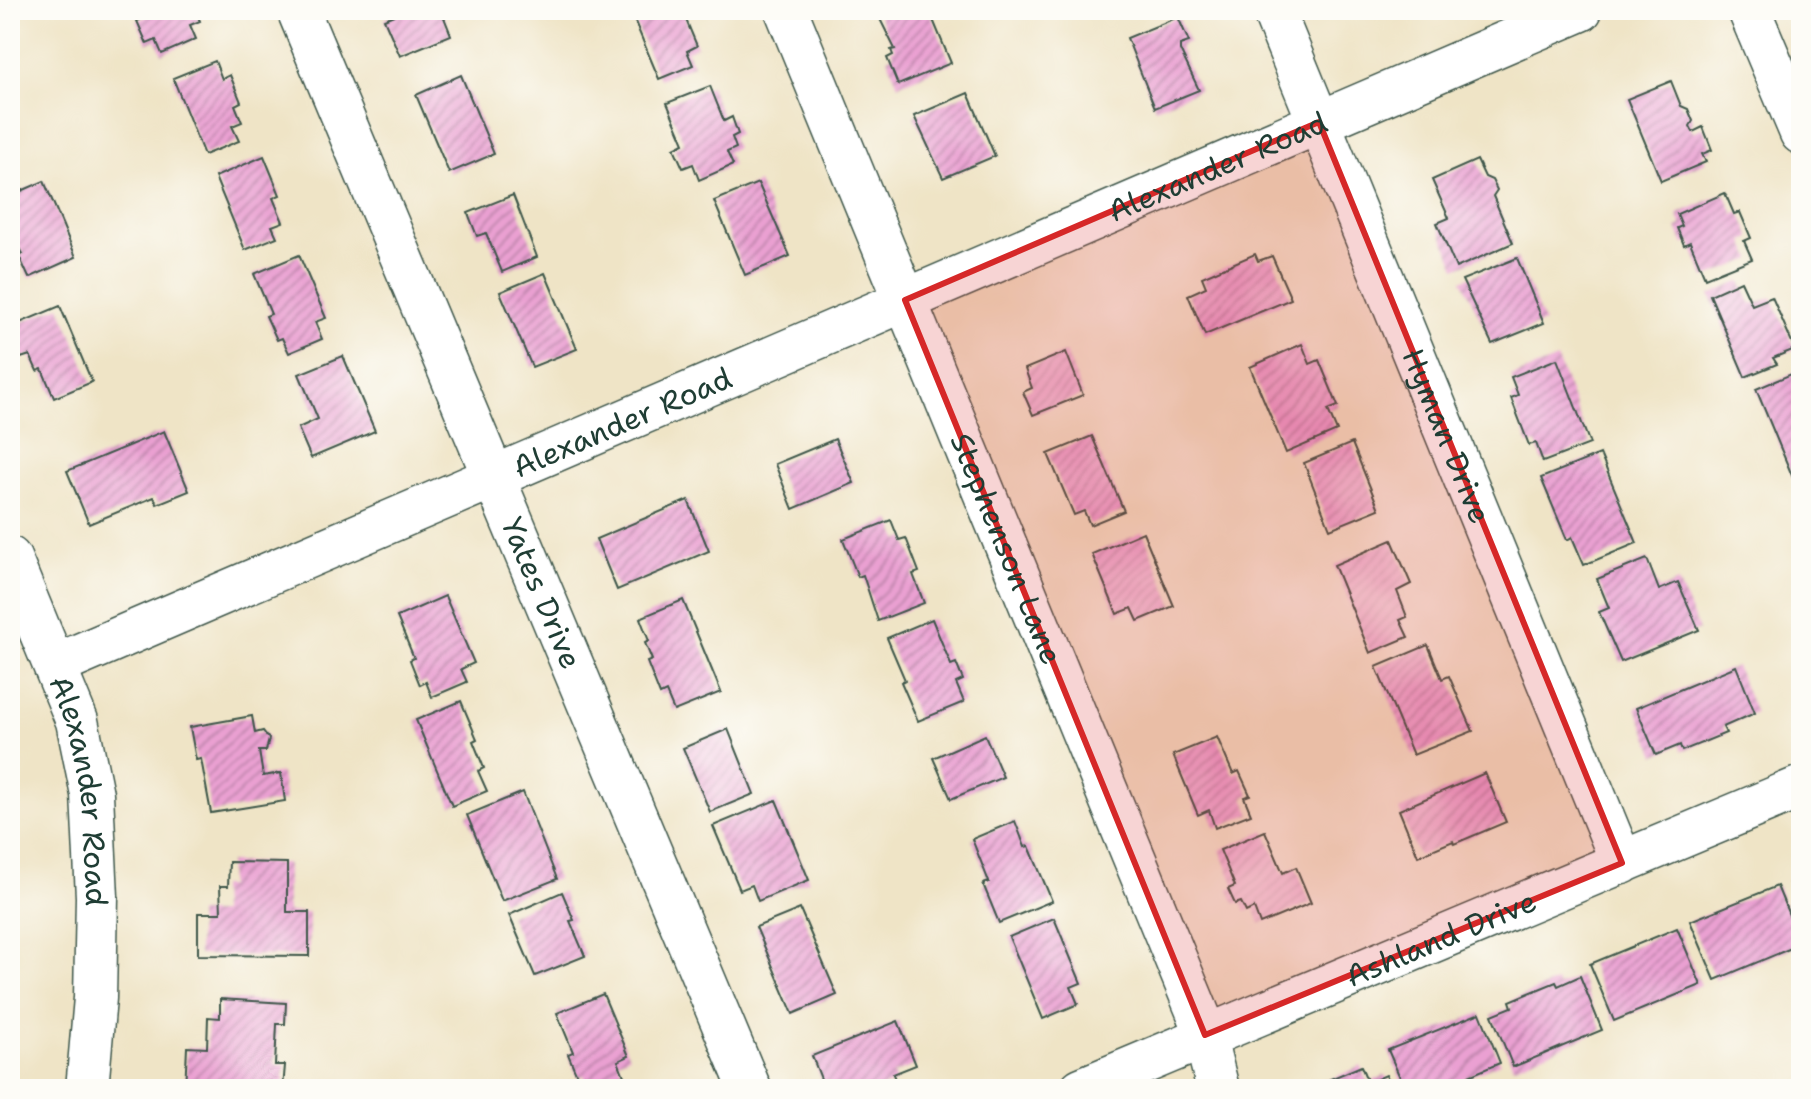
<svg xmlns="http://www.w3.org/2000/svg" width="1811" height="1099" viewBox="0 0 1811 1099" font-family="'Shantell Sans',sans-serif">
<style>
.building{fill:url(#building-hatch)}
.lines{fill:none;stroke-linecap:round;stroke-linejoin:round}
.minor-casing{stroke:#3e564a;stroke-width:45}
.minor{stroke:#fff;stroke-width:42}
.marked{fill:#d62828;fill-opacity:0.2;stroke:#d62828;stroke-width:6;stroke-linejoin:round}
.labels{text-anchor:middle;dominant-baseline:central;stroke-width:6;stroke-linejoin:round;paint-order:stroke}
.street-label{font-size:30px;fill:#1f3d34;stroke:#fdfcf7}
</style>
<defs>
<pattern id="building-hatch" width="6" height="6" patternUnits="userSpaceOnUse" patternTransform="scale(2)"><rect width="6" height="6" fill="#eaa0d2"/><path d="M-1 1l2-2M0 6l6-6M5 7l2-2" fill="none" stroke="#bd84ab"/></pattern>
</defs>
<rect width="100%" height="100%" fill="#fdfcf7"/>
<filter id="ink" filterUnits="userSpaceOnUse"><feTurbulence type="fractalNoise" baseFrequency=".0125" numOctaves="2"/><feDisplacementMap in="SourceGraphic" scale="16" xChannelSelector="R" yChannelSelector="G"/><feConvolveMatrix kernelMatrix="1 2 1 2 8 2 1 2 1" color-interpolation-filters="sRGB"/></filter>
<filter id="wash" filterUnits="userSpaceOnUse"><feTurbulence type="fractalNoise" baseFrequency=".006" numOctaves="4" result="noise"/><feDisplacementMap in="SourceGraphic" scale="32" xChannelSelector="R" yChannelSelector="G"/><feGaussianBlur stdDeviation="1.8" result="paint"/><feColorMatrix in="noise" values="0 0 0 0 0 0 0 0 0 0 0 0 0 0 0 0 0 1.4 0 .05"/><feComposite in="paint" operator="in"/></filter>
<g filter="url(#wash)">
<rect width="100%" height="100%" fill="#efe4c6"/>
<g id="blocks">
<g class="building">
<path d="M143 10H195L200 21 190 25 196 39 162 54 156 40 147 44 137 21 146 17Z"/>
<path d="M398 10H441L451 35 400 56 384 19 399 13Z"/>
<path d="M630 10H682L697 46 687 51 693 65 659 79Z"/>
<path d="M889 10H929L951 63 898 85 887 58 893 55 891 50 895 49 878 15Z"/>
<path d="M1178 17 1189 42 1180 45V50L1199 90 1155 108 1127 38Z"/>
<path d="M215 61 222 79 230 75 241 102 235 105 242 122 232 126 239 141 204 155 173 78Z"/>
<path d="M461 75 494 154 449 173 416 95Z"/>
<path d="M1671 81 1681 106 1688 109 1693 121 1690 126 1693 132 1703 127 1712 150 1702 154 1706 162 1661 181 1627 99Z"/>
<path d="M710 86 724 121 732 117 738 134 732 137 736 148 727 152 733 165 699 180 693 164 683 168 674 148 684 143 667 103Z"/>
<path d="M968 93 995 156 943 178 914 116Z"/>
<path d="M264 156 280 195 273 198 283 222 272 226 277 237 245 250 215 177Z"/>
<path d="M1477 160 1485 177 1492 180 1497 190 1493 196 1513 243 1456 268 1437 223 1449 218 1432 180Z"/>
<path d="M44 181 76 257 29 278 19 256 23 254 19 246 14 248 10 240V196Z"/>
<path d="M758 183 790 256 745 275 714 201Z"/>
<path d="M1725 193 1734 214 1740 212 1751 238 1744 241 1752 259 1705 278 1690 242 1684 245 1677 228 1682 226 1677 214Z"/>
<path d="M513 195 537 257 502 272 486 233 477 236 468 213Z"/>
<path d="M1255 254 1258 261 1272 256 1291 299 1205 335 1188 295 1206 287 1202 277Z"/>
<path d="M299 255 326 318 315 322 322 339 289 353 282 338 277 340 266 316 271 314 254 274Z"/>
<path d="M1517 258 1544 323 1492 344 1462 280Z"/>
<path d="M545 273 577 349 532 367 500 292Z"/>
<path d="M1741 281 1752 305 1772 297 1795 349 1773 358 1777 364 1745 377 1710 295Z"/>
<path d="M60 306 92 382 54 398 42 369 37 371 30 355 21 358 10 327Z"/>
<path d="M1302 344 1310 364 1319 360 1338 406 1328 410 1337 431 1286 453 1250 367Z"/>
<path d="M1066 352 1083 395 1033 415 1023 392 1032 388 1025 369Z"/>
<path d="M343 356 375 431 311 458 298 428 318 419 299 374Z"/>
<path d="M1557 359 1590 444 1543 462 1536 443 1529 445 1511 398 1518 395 1511 377Z"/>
<path d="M1801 370V475L1793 478 1756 389Z"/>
<path d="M164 431 189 491 157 504 154 497 89 524 67 471Z"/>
<path d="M1092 436 1124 511 1090 525 1084 511 1074 515 1048 454Z"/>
<path d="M835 439 854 483 793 509 775 464Z"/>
<path d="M1352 443 1379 509 1330 529 1304 463Z"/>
<path d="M1600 454 1637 543 1584 565 1572 537 1567 540 1541 478Z"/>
<path d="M688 500 709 551 617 590 596 539Z"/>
<path d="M891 520 899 540 906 538 919 572 913 574 924 603 878 621 863 575 858 577 843 539Z"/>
<path d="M1143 532 1174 606 1138 621 1132 608 1117 614 1092 554Z"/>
<path d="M1392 540 1411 584 1397 591 1407 617 1400 620 1408 637 1370 653 1334 565Z"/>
<path d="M1647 559 1659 590 1678 582 1699 630 1621 662 1599 612 1609 608 1597 579Z"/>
<path d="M445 596 474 663 461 669 467 682 432 697 426 682 420 685 410 660 414 658 397 617Z"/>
<path d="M683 600 721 692 674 711 666 692 660 695 647 662 652 660 645 643 649 641 640 618Z"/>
<path d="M932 619 951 665 956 663 963 680 956 683 964 702 918 721 901 682 905 680 887 638Z"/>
<path d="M1428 645 1442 679 1449 676 1473 731 1413 755 1376 667Z"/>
<path d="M1736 666 1755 713 1723 727 1726 733 1682 751 1680 745 1656 755 1636 708Z"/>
<path d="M461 701 477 739 473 741 484 768 478 771 487 791 452 806 416 720Z"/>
<path d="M252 716 255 733 263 731 269 739 266 751H259L263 776 281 773 285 801 211 813 201 759 196 760 190 727Z"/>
<path d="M728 729 754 794 710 812 683 748Z"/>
<path d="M985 735 1003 777 951 799 933 758Z"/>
<path d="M1217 737 1233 774 1239 771 1250 795 1244 797 1251 814 1215 828 1209 810 1198 815 1173 755Z"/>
<path d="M1485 773 1506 822 1454 844 1453 841 1418 856 1399 810Z"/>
<path d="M523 792 557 879 502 901 467 815Z"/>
<path d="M776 800 809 880 758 901 752 885 740 890 713 826Z"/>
<path d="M1015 821 1025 847 1029 846 1052 901 999 923 983 884 989 882 972 839Z"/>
<path d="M1265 831 1283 873 1296 867 1311 903 1260 924 1254 908 1246 912 1241 902 1235 904 1228 889 1235 886 1220 850Z"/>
<path d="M229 862 287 863V912H309V956L198 955V913H221L220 886H228Z"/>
<path d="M1801 878V912L1789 883Z"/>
<path d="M1777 886 1801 944 1715 980 1690 921Z"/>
<path d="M562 892 574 920 570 921 585 956 535 976 509 915Z"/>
<path d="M800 909 837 995 793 1014 756 927Z"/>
<path d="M1054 918 1081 983 1071 987 1078 1004 1043 1019 1009 937Z"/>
<path d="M1677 928 1701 985 1614 1021 1590 964Z"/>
<path d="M1580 976 1602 1030 1513 1067 1492 1015 1512 1007 1510 1001 1556 982 1558 986Z"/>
<path d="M603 994 629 1056 618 1061 624 1076 589 1089 584 1075 578 1078 568 1054 573 1052 557 1013Z"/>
<path d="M220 999 286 1003 285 1024H277L275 1065H285L283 1089H185L187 1047 207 1048 208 1017 220 1018Z"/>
<path d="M1480 1013 1500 1063 1438 1089H1405L1388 1050Z"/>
<path d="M898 1021 916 1065 893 1074 896 1082 878 1089H825L812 1056Z"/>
<path d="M1361 1066 1368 1083 1386 1075 1392 1089H1307Z"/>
</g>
</g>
</g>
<g filter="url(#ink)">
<use href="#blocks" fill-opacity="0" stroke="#3e564a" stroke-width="2"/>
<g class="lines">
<defs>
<g id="minor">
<path id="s1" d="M298 10 750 1089"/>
<path id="s2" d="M786 10 1200 1018 1218 1089"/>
<path id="s3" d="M1273 10 1622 863"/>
<path d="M1749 10 1801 133"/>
<path id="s4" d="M10 558 77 721 92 794 97 897 95 998 87 1089"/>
<path id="s5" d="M56 665 1581 10"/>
<path id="s6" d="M1081 1089 1801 787"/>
</g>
</defs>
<use href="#minor" class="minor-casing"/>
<use href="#minor" class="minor"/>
</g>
</g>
<path class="marked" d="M1319 122 1622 863 1205 1035 905 300Z"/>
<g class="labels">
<g class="street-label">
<text stroke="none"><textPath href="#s5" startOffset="1264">Alexander Road</textPath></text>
<text stroke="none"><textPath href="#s5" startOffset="616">Alexander Road</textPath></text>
<text stroke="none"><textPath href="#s3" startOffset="460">Hyman Drive</textPath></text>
<text stroke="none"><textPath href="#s2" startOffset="582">Stephenson Lane</textPath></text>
<text stroke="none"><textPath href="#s1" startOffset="632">Yates Drive</textPath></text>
<text stroke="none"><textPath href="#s4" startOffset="246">Alexander Road</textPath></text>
<text stroke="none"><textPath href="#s6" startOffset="390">Ashland Drive</textPath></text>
</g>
</g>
<rect width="1811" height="1099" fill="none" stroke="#fdfcf7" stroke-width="40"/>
</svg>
